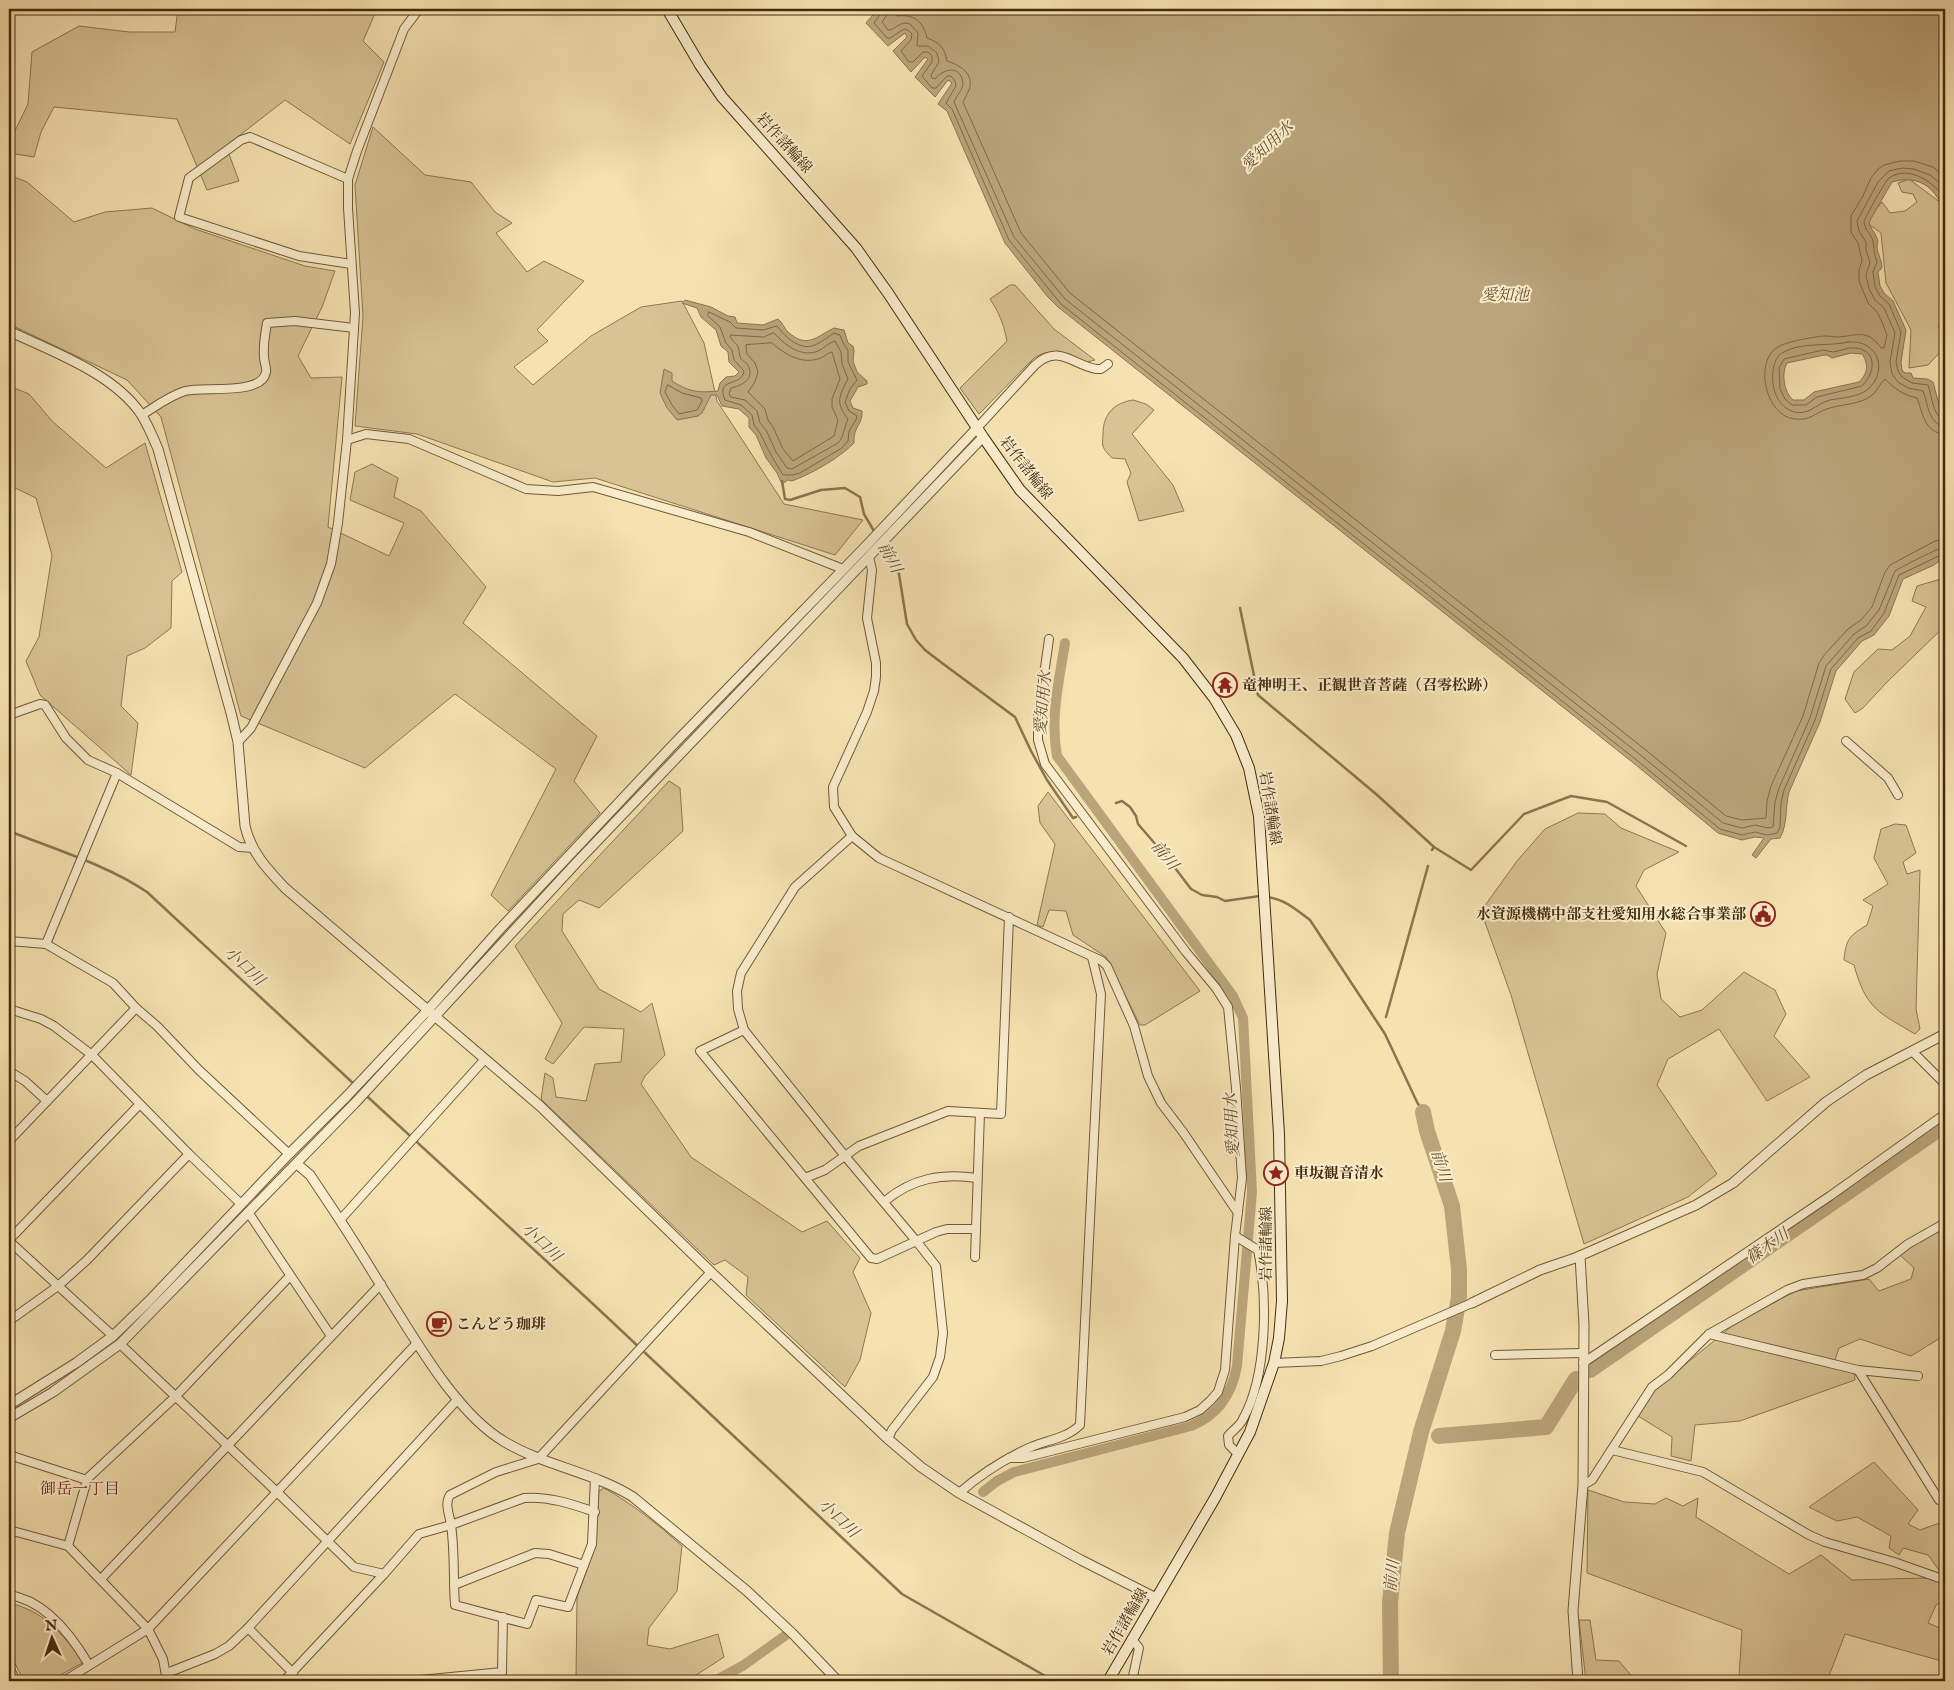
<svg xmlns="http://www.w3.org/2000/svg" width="1954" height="1690" viewBox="0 0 1954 1690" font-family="'IM FELL English','Noto Serif JP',serif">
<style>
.green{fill:#d8c395;stroke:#8e7752}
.water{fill:#baa47a;stroke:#8b744f;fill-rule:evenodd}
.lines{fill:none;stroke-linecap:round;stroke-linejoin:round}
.shore{stroke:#806844;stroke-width:1}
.stream{stroke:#8b744f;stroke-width:2.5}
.canal{stroke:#baa47a;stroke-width:10}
.river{stroke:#baa47a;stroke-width:16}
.minor-casing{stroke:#715937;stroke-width:10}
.tertiary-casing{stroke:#715937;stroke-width:11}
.secondary-casing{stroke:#452b0e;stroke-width:12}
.minor{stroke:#f9eccc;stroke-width:8}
.tertiary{stroke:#f9eccc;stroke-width:9}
.secondary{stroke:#f9eccc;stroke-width:10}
.labels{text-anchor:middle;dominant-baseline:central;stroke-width:4;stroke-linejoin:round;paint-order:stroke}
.street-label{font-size:15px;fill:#452b0e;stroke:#f9eccc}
.poi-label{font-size:15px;font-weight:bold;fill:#452b0e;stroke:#f9eccc;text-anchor:start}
.water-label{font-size:16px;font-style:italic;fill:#684f2e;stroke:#f9eccc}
.neighbourhood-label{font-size:16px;fill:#7a1f14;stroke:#f9eccc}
</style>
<rect width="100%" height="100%" fill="#f6e2b1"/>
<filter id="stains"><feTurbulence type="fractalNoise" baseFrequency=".004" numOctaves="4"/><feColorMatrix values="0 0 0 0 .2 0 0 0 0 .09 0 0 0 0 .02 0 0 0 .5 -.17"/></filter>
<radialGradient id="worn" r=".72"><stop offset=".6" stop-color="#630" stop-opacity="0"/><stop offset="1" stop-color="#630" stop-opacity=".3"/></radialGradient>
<g class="green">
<path d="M178 9H377L363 41 384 62 350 144 285 100 226 146 239 181 207 190 177 119 54 107 41 132 34 157 9 153V143L28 104 32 52 79 26 129 32H175Z"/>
<path d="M373 127 425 175 471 182 495 212 512 223 496 233 527 272 544 261 584 281 537 330 548 341 514 367 533 385 591 336 641 307 682 301 704 343 717 401 784 504 863 520 835 555 595 478 553 482 417 434 355 426 363 316 355 185Z"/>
<path d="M9 175 27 182 74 222 105 212 152 208 195 229 305 266 335 271 322 307 298 356 311 378 342 377 328 527 389 556 404 523 350 500 355 472 372 464 398 478 394 497 421 511 486 587 463 623 597 736 574 781 600 813 508 911 491 895 556 769 455 694 365 768 241 716 161 417 127 380 9 324Z"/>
<path d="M1909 179 1945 206V323L1938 326 1945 337V347L1928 365 1909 368 1911 330 1886 283 1881 233 1866 222 1882 202 1890 213 1905 211 1917 202 1913 194 1902 192 1898 183Z"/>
<path d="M1010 285H1015L1054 329 1095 360 1087 362C1068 353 1053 346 1034 358L979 414 960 388 1007 341C1004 325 999 312 990 299Z"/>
<path d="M9 386 29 394 52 421 106 468 145 443 182 572 172 581 171 628 145 648 127 656 121 706 138 723 131 775 40 695 26 661 39 637 52 555 36 498 9 485Z"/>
<path d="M1133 400 1146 404 1154 410 1132 434 1173 485 1184 511 1139 521 1127 482 1131 473 1125 459 1112 458C1109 455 1104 450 1103 446 1102 442 1103 437 1103 434 1103 414 1114 403 1133 400Z"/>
<path d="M1945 576V626L1888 681 1863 708 1855 713 1845 699 1854 672 1878 649 1892 650 1910 636 1926 607 1912 601 1917 586 1941 579Z"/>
<path d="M669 781 680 788 683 831 599 908 579 900 563 914 562 931 599 989 641 1012 652 1003 665 1055 645 1076 641 1084 691 1157 802 1232 827 1221 860 1258 853 1272 871 1313 860 1360 845 1387 746 1295 748 1277 725 1260 714 1265 541 1099 545 1073 553 1078 556 1097 586 1101 595 1064 621 1062 624 1029 584 1027 553 1064 545 1059 562 1023 515 946Z"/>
<path d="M1048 792 1200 991 1145 1025H1140L1106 957 1073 935 1066 911 1049 910 1043 927 1037 925 1055 844 1040 823 1038 806Z"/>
<path d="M1578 813 1605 814 1621 828 1679 852 1644 870 1636 886 1666 933 1657 974 1661 999 1680 1017 1702 1010 1744 972 1775 990 1786 1014 1774 1036 1810 1077 1767 1101 1719 1029 1668 1059 1657 1085 1717 1174 1688 1197 1584 1244 1511 995 1481 911 1517 861 1545 829Z"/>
<path d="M1895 824 1906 825 1916 853 1903 862 1907 874 1920 870 1916 1009 1920 1029 1915 1034C1878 1012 1866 1009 1854 965L1844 960C1846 939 1849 936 1867 925L1873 906 1863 900 1888 884 1874 858 1881 829Z"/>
<path d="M1945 1228V1335L1911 1356 1860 1339 1839 1348 1833 1366 1854 1371 1855 1380 1740 1421 1695 1425 1691 1461 1671 1456 1672 1437 1638 1416 1654 1390 1737 1322 1796 1291 1869 1279 1879 1291 1911 1279 1914 1268 1900 1255 1921 1240Z"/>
<path d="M1874 1462 1918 1510 1908 1524 1920 1530 1945 1521V1600L1936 1605 1928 1623 1945 1630V1662L1845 1634 1827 1681H1734L1739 1677 1742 1630 1587 1573 1588 1490 1624 1502 1655 1504 1666 1498 1683 1506 1698 1498 1696 1517 1789 1574 1821 1555 1852 1580 1923 1578 1939 1580 1941 1573 1928 1555 1903 1548 1899 1555 1889 1548 1891 1536 1857 1517 1837 1521 1809 1507Z"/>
<path d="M604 1488C633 1504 657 1524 682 1546L677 1591 649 1628 647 1645 670 1649 718 1634 724 1657 687 1681H576L577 1597 595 1548 599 1491Z"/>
<path d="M9 1603C44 1611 58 1631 81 1657L82 1663 50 1681H24L9 1652Z"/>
<path d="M1579 1620H1590L1596 1660 1619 1661 1636 1681H1586Z"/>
</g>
<g class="water">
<path d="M878 9H1945V231L1943 229C1947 197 1925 172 1892 182L1869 222C1870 228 1874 231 1876 236 1879 241 1877 243 1877 248 1878 255 1882 260 1882 268L1878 272 1880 286 1884 293 1893 301 1906 330 1901 362 1902 370 1905 373H1911L1913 378 1927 379 1933 382 1941 412 1945 417V557L1934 565 1903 579 1889 616 1874 635 1862 641 1836 671 1820 722 1789 792C1785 807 1788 824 1780 838L1771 839 1756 858 1752 855 1764 838 1755 837 1742 840 1718 833 1636 765 1058 307 1047 296 1005 243 947 111 938 104 952 83 948 80 935 97 915 77 928 59 925 57 911 72 893 51 907 37 905 33 888 46 866 23ZM1851 353 1862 354C1869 364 1868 373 1859 382L1814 392 1804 400H1793C1784 392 1781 374 1787 363L1824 355H1827L1832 358Z"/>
<path d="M685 300 711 307 728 316 735 317 737 323 763 325 778 319C783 323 784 328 788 332 807 349 816 337 834 328L844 330 848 343 853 346 854 351 853 361 857 372 867 381V384L858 387 850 401 853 408 862 411C863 425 853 426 854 443 838 459 813 473 792 481L788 480 782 484 777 473 766 458 756 435 749 427V418L739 409 722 406 717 395H711L702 413 698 416 677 420 667 408 660 393 664 369 672 373V381C689 392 698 393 718 391L720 383 726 377 735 376 739 372 729 362 728 352 721 346 716 330 701 317 697 308 682 303Z"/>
</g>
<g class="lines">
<g class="shore">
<path d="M882 9 881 13 874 23 887 38H890L904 29 908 30 912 34 911 40 901 51 909 62H913L923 52H928L932 56V62L922 76 932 88H936L947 76H951L955 81 956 86 946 103 952 109 1009 240 1061 304 1639 762 1720 829 1742 835 1755 832 1767 835 1777 833 1780 828 1781 803 1784 790 1815 720 1831 669 1858 638 1871 631 1884 613 1899 575 1945 553"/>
<path d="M888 9 887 15 882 22 888 30C896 30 900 20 910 24L918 33 917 46H928L937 53 939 62 931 75 932 78 935 79C944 68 961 65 963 83 963 90 956 96 954 102L1014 237 1065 299 1643 757 1723 823 1742 828 1755 825 1768 828 1773 827 1775 802 1779 788 1810 718 1826 666 1854 634 1866 626 1879 610 1895 571C1901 567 1940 547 1945 547"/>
<path d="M896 9 897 16C914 14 923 21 927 38 939 42 945 48 947 61 960 65 975 74 969 90 967 94 965 98 963 102L1021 233 1070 293 1647 751 1726 816 1742 820 1766 818 1767 801 1771 786 1803 716 1819 663 1825 654 1848 629 1861 620 1872 607 1885 572 1890 565 1935 541 1945 539"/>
<path d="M1945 177 1933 167 1914 161H1900L1884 165 1878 169 1871 178 1863 196 1851 216V232L1858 243 1862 261 1859 270V281L1868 303 1877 312 1882 322 1887 335 1884 348H1881C1867 328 1857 336 1837 337 1833 337 1830 336 1826 336 1817 336 1785 342 1778 347 1753 361 1766 417 1795 419 1811 421 1814 413 1827 409 1840 404 1859 405 1871 396 1877 392 1880 383 1885 379 1895 389 1903 395 1917 398 1923 413 1924 433 1945 434"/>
<path d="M1945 187 1930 175 1914 169 1902 168 1889 171 1878 182 1857 221 1859 231 1866 242V250L1870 262 1866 275 1869 289 1875 300 1884 308 1895 333 1890 361 1892 374 1898 382 1908 388 1923 391C1928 403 1928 425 1945 426"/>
<path d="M1945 200C1936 183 1909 164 1889 178 1886 180 1865 217 1864 222 1865 231 1872 235 1873 241 1874 249 1874 254 1877 262L1873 272 1875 287 1880 296 1889 304 1901 332 1896 362 1898 371 1902 377 1912 383 1928 385C1932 396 1933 418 1945 420"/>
<path d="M709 312 730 322 736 328 763 330 777 326C785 337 802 353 817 344 823 341 828 337 834 333L840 335 844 345 848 350V362L857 380 850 389 845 402 849 411 856 415 857 418 849 431 848 441 842 448 800 473 792 475H783L771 455 760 433 754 425 752 415 741 405 725 400C715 376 742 388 744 371L734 360 732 350 726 343 720 327 708 316Z"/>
<path d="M774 333C785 345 801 358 818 351 825 348 828 343 835 341L841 352 842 364 848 379C839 396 835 403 848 419 844 427 844 437 838 443L792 469 787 468 776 452 766 430 760 423 757 411 745 400 731 397 729 394 731 388C740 386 754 380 749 368 748 363 744 362 741 359 739 356 740 351 738 347 736 342 731 341 730 335L763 337Z"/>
<path d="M1848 342C1879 339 1889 372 1867 390 1858 397 1841 398 1830 400 1822 402 1818 406 1810 410 1796 417 1782 409 1776 395 1771 383 1771 366 1779 355 1798 341 1827 347 1848 342Z"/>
<path d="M772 343C786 355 802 365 821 358 825 356 828 353 832 352L840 379 832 399V407L838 420 834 436 793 461 783 449 773 427 768 420 765 409 748 392 755 382 758 372 755 363 747 354 746 345Z"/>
<path d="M1850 348C1876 346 1878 370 1862 386L1817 397 1806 405H1792L1785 399 1780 389 1779 368 1784 359 1823 350 1833 352Z"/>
<path d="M668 385 682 393 701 398 702 401 697 410 679 414 672 405 665 392Z"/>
</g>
<g class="stream">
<path d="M782 481 785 499 790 500 821 490 845 488 860 497 864 514 899 574 907 624 916 640 925 650 942 663 1015 717 1031 751 1047 780 1073 818 1076 817"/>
<path d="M1240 608 1258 695 1376 794 1434 847 1432 850"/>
<path d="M1116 803 1122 801 1130 807 1136 816 1138 824 1169 860 1191 889 1202 895 1217 897 1225 901 1260 896"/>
<path d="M9 831C54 849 107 865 147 892L354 1084"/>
<path d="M1434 847 1471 870 1524 814 1571 796 1607 802 1686 846"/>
<path d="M1266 897C1283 898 1297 910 1310 920L1385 1034 1417 1102 1423 1112"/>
<path d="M1386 1017 1428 866"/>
<path d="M358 1088 592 1303 902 1594 1054 1681"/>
</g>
<g class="canal">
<path d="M983 1492 997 1481 1014 1472 1191 1426C1218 1415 1232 1394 1237 1366L1252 1192 1243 1018 1233 996 1057 756C1050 718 1059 681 1065 643"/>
<path d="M715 1681 744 1665 786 1635"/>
</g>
<g class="river">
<path d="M1590 1370 1945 1125"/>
<path d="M1439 1436 1546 1427 1576 1379"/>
<path d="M1391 1681 1390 1603 1397 1533 1421 1432 1453 1331 1459 1297V1270L1452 1206 1427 1131 1423 1112"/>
</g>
<defs>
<g id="minor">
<path d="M348 179 250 137 241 140 189 178 179 217 299 256 351 264"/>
<path d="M142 415C156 406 169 396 185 391 204 386 262 396 266 372 267 368 264 362 264 357 263 346 265 334 267 323L295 321 354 328"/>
<path d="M977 428 1035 365C1059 344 1071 364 1096 369H1101L1108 364"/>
<path d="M347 440 366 434 409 439 526 489 558 491 593 487 749 532 843 569"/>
<path d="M869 557 872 570 867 618 876 663V677L874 691 867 712 833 787 834 807 852 836 879 858 1102 961 1107 966 1134 1026 1148 1076 1161 1103 1183 1132 1238 1213"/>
<path d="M9 715 40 704 45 705 66 738 88 760 117 773 239 847 253 848"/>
<path d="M1846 741 1888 778 1898 795"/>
<path d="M238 742 251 728 317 603 331 564 338 523 347 440 355 313 348 208V179L357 151 404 29 419 9"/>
<path d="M852 836 795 887 741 973 737 991 738 1009 744 1030 845 1156 917 1242 936 1266 943 1333 940 1357 933 1377 892 1430 888 1439"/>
<path d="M9 941 46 944 113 983 136 1008 157 1026 199 1070 289 1154"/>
<path d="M46 944 117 773"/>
<path d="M9 1009 41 1019 54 1026 92 1055 189 1154 241 1204"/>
<path d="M744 1030 700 1051 871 1258 877 1259 936 1232 947 1229H976"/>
<path d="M1912 1051 1945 1084"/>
<path d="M9 1071 25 1081 47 1101"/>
<path d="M9 1141 136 1008"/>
<path d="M805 1178 825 1170 859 1146 948 1111 1001 1114 1009 917"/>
<path d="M885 1201C913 1178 942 1173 977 1178"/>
<path d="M248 1212 331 1336"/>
<path d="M340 1220 485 1059"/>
<path d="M1235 1236 1258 1250C1268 1298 1267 1376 1243 1419 1240 1426 1233 1430 1228 1436L1229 1445 1238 1454"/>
<path d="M9 1240 139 1105"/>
<path d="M9 1241 113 1336"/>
<path d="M975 1257 980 1113"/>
<path d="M9 1321 58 1286 87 1260 189 1154"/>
<path d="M1709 1334 1858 1370 1918 1376"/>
<path d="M120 1344 277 1492 354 1567 384 1574"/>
<path d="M1495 1355 1583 1353"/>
<path d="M1274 1363 1321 1361 1341 1356 1372 1346 1472 1303"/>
<path d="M1583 1363 1830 1196 1945 1114"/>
<path d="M1858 1370 1939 1500"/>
<path d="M1612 1450 1703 1472 1809 1535 1825 1542 1894 1562 1945 1580"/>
<path d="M9 1455 87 1480"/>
<path d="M1009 1458H1023L1185 1417 1200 1410 1210 1401 1218 1392 1225 1370 1235 1236 1242 1178 1236 1088 1228 1007 1216 988 1186 952 1045 764 1038 740V717L1049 639"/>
<path d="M595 1478 592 1544 568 1607 536 1600 527 1624 455 1605C453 1579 455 1552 451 1525 450 1515 444 1505 450 1495L496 1472 538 1459 711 1272"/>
<path d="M1583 1485 1592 1480 1652 1387 1668 1375 1709 1334 1787 1290 1803 1284 1863 1275 1877 1268 1908 1244 1945 1223"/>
<path d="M959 1493C981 1474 1004 1459 1031 1447 1048 1440 1067 1438 1080 1425L1101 994 1092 957"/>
<path d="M9 1530 68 1546 148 1629 163 1659 167 1681"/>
<path d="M68 1546 87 1480 89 1477 175 1397 290 1276"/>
<path d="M101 1579 381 1284"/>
<path d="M454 1585 535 1553 549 1554 584 1565"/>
<path d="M9 1595C45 1600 72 1636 89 1665"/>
<path d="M248 1628 293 1673"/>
<path d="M1132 1639 1139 1648 1132 1681"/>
<path d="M9 1667 16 1681"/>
<path d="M167 1673 215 1654 229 1646 248 1628 458 1399"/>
<path d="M64 1681 148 1629 417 1343"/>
<path d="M284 1681 384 1574 419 1534 451 1525 524 1498C548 1496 572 1504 595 1512"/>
<path d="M410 1681 502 1672 503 1617"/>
</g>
<g id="tertiary">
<path d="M9 331C53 352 113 373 141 414 148 425 153 437 158 449L231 713 238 742 245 826C251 852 267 869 285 888L540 1106 711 1272 888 1439 921 1467 959 1493 1081 1560 1156 1598"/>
<path d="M297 1164 310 1175 322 1193C343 1224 363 1256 383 1289 413 1336 456 1414 505 1442 545 1466 593 1472 633 1497L747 1591 793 1634 838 1681"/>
<path d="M1472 1303 1540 1270 1575 1258 1696 1205 1733 1183 1826 1102 1866 1075 1945 1034"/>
<path d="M9 1405 76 1363 113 1336 149 1301 289 1154 348 1095 427 1011 500 929 671 747 866 546 977 428"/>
<path d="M9 1418 53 1392 120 1344 355 1103 578 861 983 437"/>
<path d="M1578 1681 1573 1611 1583 1485 1584 1325 1580 1256"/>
</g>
<path id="secondary" d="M667 9 700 65 722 97 856 248 888 293 983 437 1020 490 1183 658 1214 698 1236 735 1249 768 1259 816 1279 1134 1282 1301 1279 1338 1274 1363 1250 1432 1215 1498 1108 1681"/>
</defs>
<use href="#minor" class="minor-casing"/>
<use href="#tertiary" class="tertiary-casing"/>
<use href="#secondary" class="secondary-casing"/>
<use href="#minor" class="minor"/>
<use href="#tertiary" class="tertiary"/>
<use href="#secondary" class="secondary"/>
</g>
<defs>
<symbol id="temple-ring" viewBox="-11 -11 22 22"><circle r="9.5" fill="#f9eccc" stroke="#8f2418" stroke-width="1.5"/><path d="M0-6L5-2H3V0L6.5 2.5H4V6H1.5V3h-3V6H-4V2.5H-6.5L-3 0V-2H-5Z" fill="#8f2418"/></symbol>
<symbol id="civic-ring" viewBox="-11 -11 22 22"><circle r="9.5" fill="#f9eccc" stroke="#8f2418" stroke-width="1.5"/><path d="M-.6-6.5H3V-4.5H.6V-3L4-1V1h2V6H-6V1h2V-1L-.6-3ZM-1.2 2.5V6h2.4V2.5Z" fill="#8f2418"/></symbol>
<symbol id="sight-ring" viewBox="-11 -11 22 22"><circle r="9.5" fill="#f9eccc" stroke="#8f2418" stroke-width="1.5"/><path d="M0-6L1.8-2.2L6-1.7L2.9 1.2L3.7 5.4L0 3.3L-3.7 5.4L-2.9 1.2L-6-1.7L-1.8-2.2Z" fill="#8f2418"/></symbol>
<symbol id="cafe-ring" viewBox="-11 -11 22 22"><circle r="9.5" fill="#f9eccc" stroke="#8f2418" stroke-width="1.5"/><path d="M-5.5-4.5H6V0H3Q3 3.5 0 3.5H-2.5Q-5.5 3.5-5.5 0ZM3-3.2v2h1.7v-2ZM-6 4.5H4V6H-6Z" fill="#8f2418"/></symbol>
</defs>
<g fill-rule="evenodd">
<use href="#temple-ring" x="1211" y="671" width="28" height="28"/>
<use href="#civic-ring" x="1749" y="900" width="28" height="28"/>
<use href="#sight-ring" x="1262" y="1159" width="28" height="28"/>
<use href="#cafe-ring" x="425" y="1310" width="28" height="28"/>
</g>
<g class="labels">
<g class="street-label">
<text transform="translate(784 143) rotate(48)">岩作諸輪線</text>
<text transform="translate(1026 468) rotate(52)">岩作諸輪線</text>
<text transform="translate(1270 808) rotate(81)">岩作諸輪線</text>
<text transform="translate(1266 1244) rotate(-90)">岩作諸輪線</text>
<text transform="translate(1125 1622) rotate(-60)">岩作諸輪線</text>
</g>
<g class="poi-label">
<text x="1242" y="685">竜神明王、正観世音菩薩（召零松跡）</text>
<text x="1746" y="914" text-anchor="end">水資源機構中部支社愛知用水総合事業部</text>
<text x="1294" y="1173">車坂観音清水</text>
<text x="456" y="1324">こんどう珈琲</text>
</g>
<g class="water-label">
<text transform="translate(1268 147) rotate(-43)">愛知用水</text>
<text x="1505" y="296">愛知池</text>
<text transform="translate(889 558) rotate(62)">前川</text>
<text transform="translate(1044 703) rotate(-85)">愛知用水</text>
<text transform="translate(1164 856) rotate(51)">前川</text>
<text transform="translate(244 967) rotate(43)">小口川</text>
<text transform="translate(1233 1125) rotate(-93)">愛知用水</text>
<text transform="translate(1440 1166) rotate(73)">前川</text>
<text transform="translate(541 1243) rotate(43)">小口川</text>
<text transform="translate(1768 1247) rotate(-35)">篠木川</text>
<text transform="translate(838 1519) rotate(43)">小口川</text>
<text transform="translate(1393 1576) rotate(-84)">前川</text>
</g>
<g class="neighbourhood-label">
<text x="80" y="1490">御岳一丁目</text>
</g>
</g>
<rect width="1954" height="1690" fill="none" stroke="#f6e2b1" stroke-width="30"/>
<rect x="10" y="10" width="1934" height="1670" fill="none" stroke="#452b0e" stroke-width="2.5"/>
<rect x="15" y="15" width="1924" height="1660" fill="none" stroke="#452b0e"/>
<g transform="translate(52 1638) rotate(357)" stroke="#f9eccc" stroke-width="4" paint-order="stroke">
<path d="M0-4L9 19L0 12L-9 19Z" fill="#452b0e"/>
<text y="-8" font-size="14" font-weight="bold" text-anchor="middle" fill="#452b0e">N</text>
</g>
<rect width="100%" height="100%" filter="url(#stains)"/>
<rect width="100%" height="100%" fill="url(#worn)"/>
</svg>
